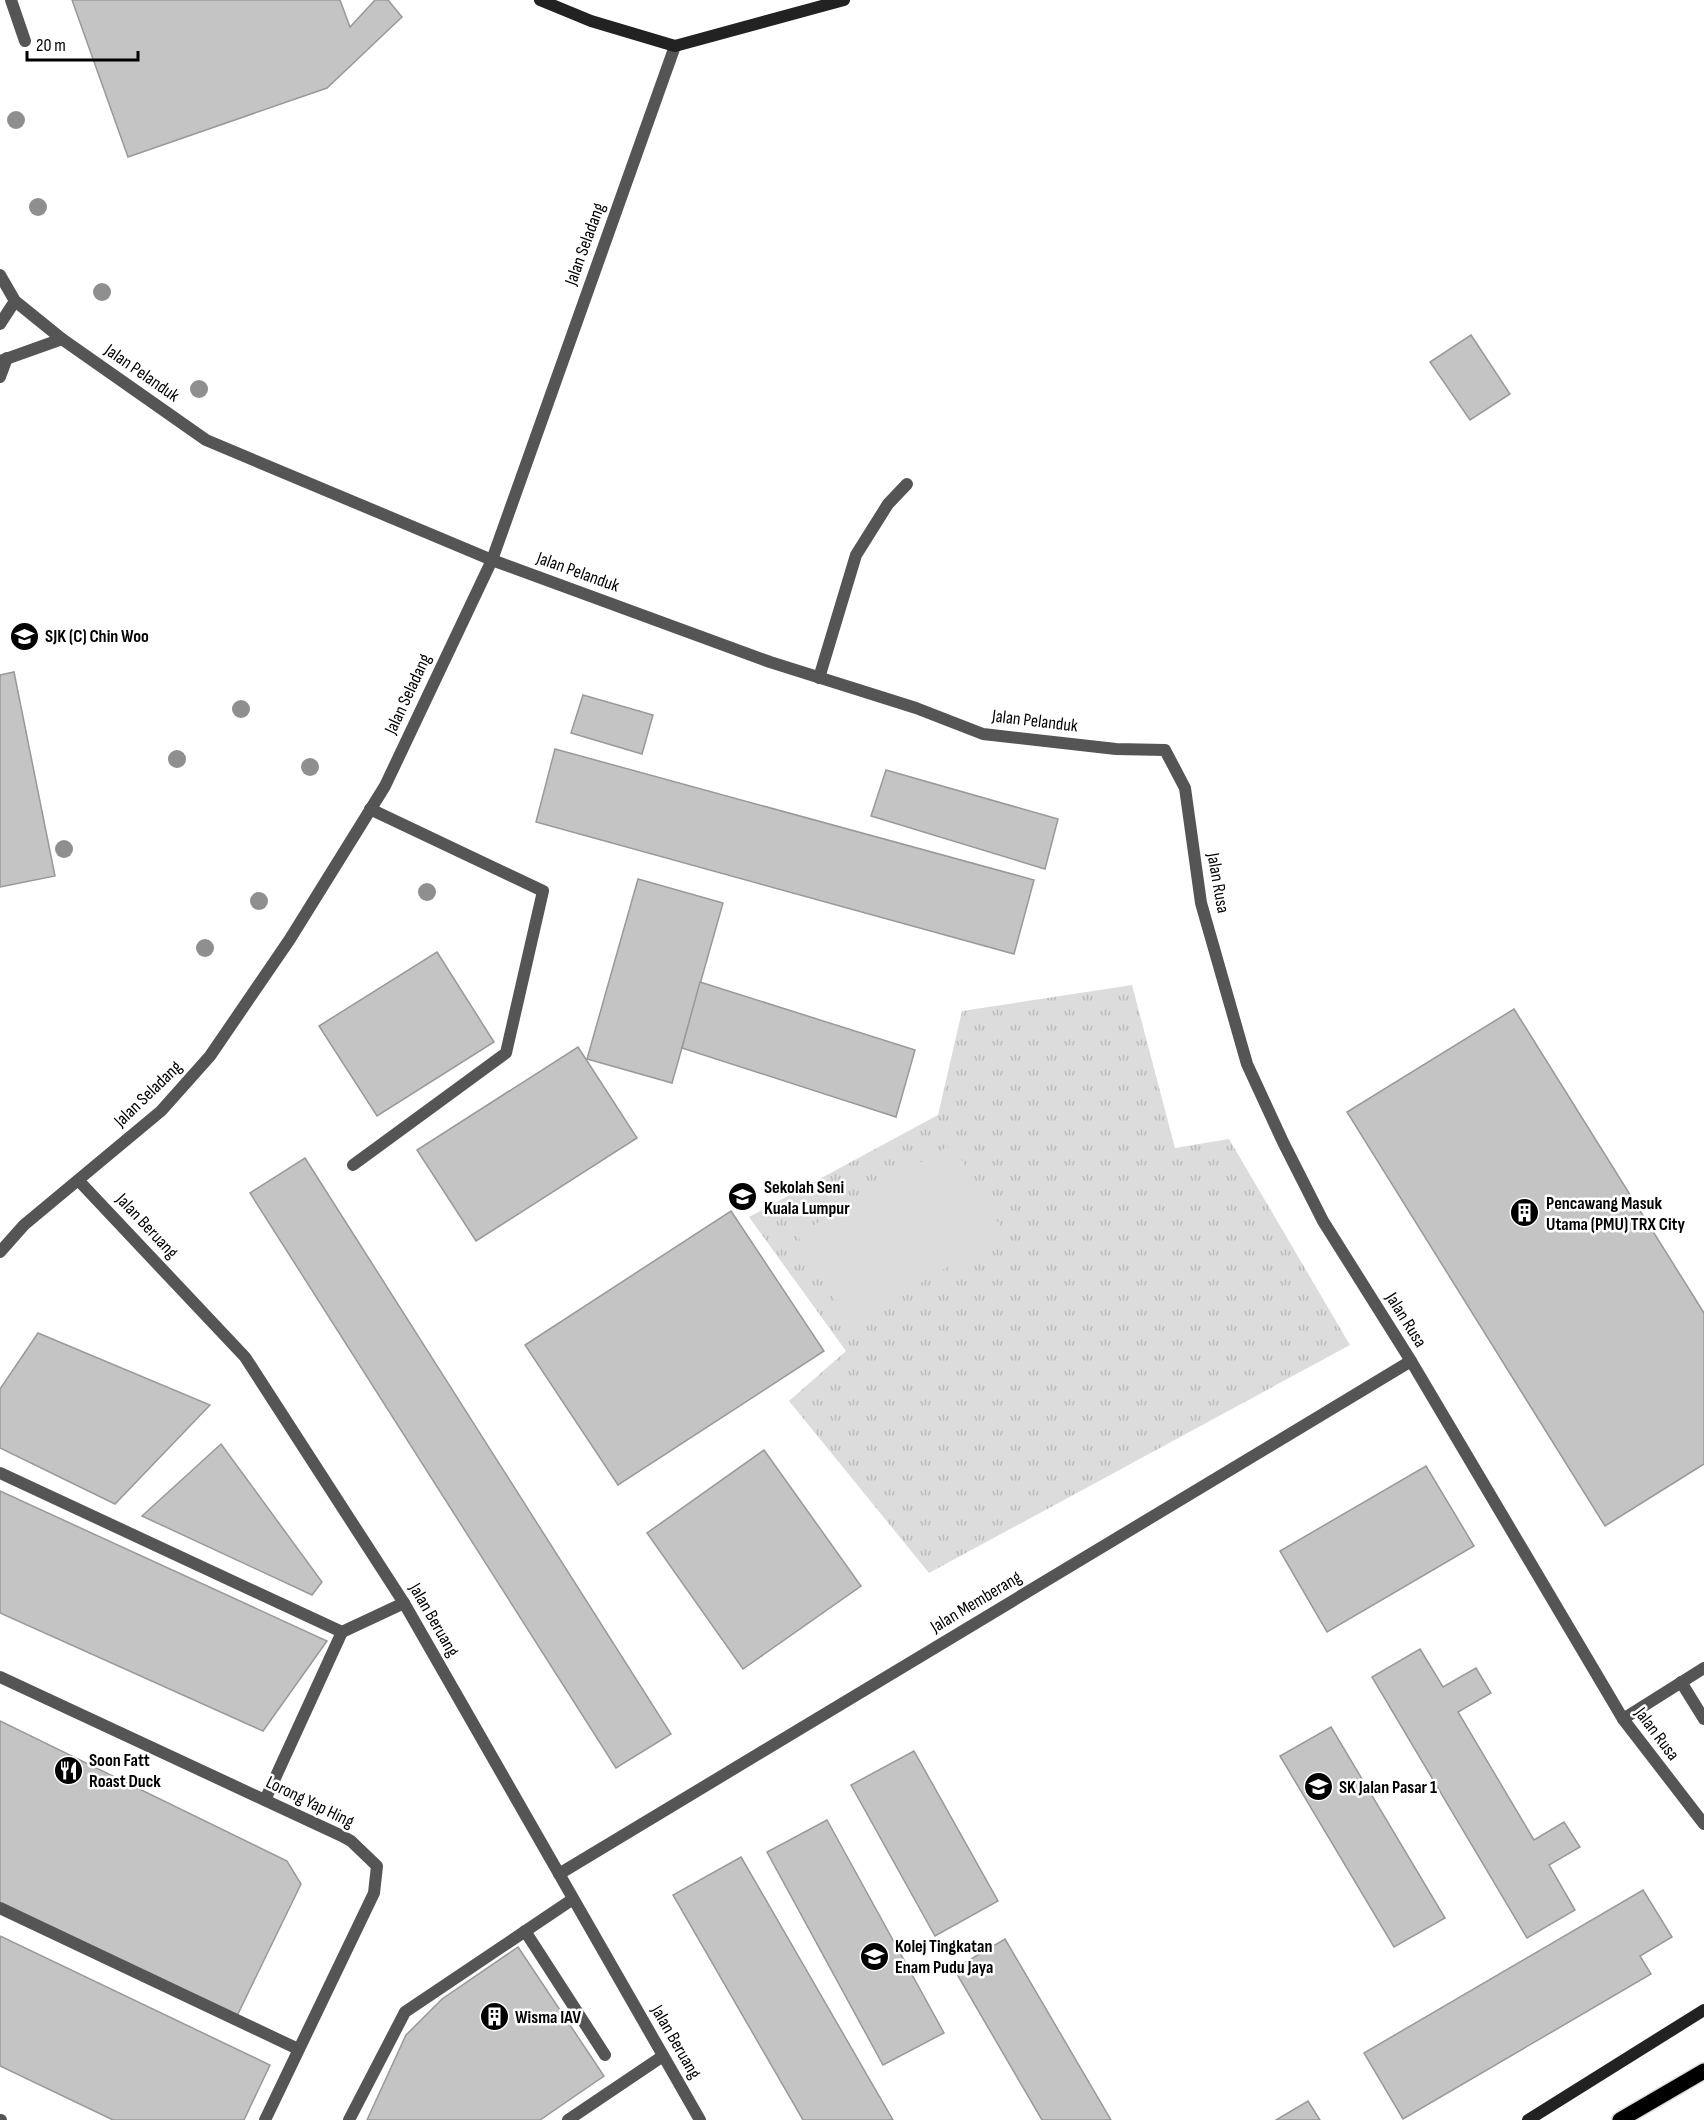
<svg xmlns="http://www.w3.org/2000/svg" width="1704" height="2120" viewBox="0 0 1704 2120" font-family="'Sofia Sans Condensed',sans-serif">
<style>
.grass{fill:url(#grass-tufts)}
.pitch{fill:#dcdcdc}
.building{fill:#c4c4c4;stroke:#999;stroke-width:1.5}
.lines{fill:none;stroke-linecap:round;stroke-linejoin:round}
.primary-casing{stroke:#dbdbdb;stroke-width:18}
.lane{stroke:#555;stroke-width:12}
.street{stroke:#555;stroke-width:12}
.secondary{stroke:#222;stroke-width:12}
.primary{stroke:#000;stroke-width:15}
.tree{fill:#8f8f8f}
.labels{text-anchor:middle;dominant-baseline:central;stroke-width:5;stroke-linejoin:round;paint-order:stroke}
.street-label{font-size:18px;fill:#000;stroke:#fff}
.poi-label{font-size:18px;font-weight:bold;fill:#000;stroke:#fff;text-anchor:start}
</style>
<defs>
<pattern id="grass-tufts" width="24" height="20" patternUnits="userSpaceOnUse" patternTransform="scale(1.5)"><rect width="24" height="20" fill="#dcdcdc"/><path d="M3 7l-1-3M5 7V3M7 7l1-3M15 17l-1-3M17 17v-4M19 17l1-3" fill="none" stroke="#bbb"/></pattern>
</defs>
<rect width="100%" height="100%" fill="#fff"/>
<path class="grass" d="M1132 985 1175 1148 1229 1139 1350 1345 929 1573 789 1401 846 1351 749 1217 938 1115 962 1011Z"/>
<path class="pitch" d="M952 1144 1005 1234 849 1324 797 1235Z"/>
<g class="building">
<path d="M72 0H340L350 27 375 0H388L402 17 327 88 128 157Z"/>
<path d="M1471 335 1510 394 1470 420 1430 362Z"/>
<path d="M14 672 55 876 0 887V675Z"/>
<path d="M583 695 653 715 642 754 571 733Z"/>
<path d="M555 749 1034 880 1014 954 536 822Z"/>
<path d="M886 770 1058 819 1045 869 871 816Z"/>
<path d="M638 879 723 903 672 1083 587 1059Z"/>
<path d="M437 952 494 1042 377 1116 319 1026Z"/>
<path d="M700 982 915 1050 896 1117 682 1048Z"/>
<path d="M1514 1009 1704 1313V1464L1605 1526 1347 1112Z"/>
<path d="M578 1047 637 1138 476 1241 417 1150Z"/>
<path d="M305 1158 671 1734 616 1768 250 1193Z"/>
<path d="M731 1211 824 1351 618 1485 525 1345Z"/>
<path d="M38 1333 210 1405 115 1504 0 1448V1389Z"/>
<path d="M221 1444 322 1582 312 1595 142 1516Z"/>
<path d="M764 1450 861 1586 743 1669 647 1533Z"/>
<path d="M1426 1466 1474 1546 1327 1632 1280 1551Z"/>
<path d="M0 1491 327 1641 263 1731 0 1613Z"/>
<path d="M1420 1649 1443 1687 1476 1668 1491 1693 1458 1712 1534 1840 1564 1822 1580 1847 1549 1865 1575 1910 1527 1938 1372 1677Z"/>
<path d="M0 1721 287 1861 301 1884 236 2018 0 1903Z"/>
<path d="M1331 1727 1445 1918 1394 1947 1280 1756Z"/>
<path d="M914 1751 998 1901 935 1936 851 1785Z"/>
<path d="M827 1820 944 2033 883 2065 767 1852Z"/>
<path d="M741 1857 893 2120H803L673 1895Z"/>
<path d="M1643 1890 1672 1937 1640 1956 1651 1974 1403 2119 1364 2053Z"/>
<path d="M0 1936 270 2065 244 2120H113L0 2066Z"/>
<path d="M1005 1939 1111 2120H1042L954 1969Z"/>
<path d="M518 1947 604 2076 540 2120H367L406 2035 442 1999Z"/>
<path d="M1308 2101 1320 2120H1276Z"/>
</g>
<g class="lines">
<defs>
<path id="primary" d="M1620 2120 1704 2071"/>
</defs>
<use href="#primary" class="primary-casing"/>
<g class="lane">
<path d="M11 0 25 41"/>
<path d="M0 324 15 301"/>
<path d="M0 361 62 339"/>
<path d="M0 377 7 358"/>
<path d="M819 678 856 555 888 504 907 484"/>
<path d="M353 1165 506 1053 543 891 370 809"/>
<path d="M0 1473 342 1632 404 1603"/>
<path d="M265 1800 342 1632"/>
<path d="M0 1908 298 2049"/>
<path d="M525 1931 605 2055"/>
<path d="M0 2120H1"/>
<path d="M349 2120 405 2012 573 1899"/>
<path d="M568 2120 663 2056"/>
</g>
<g class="street">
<path d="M0 275 15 301 62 339 206 440 492 560 770 662 916 708 983 734 1116 749 1165 750 1185 788 1201 903 1247 1064 1283 1142 1323 1221 1411 1361 1623 1719 1704 1824"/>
<path d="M79 1181 245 1357 404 1603 700 2120"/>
<path d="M0 1252 24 1225 161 1111 210 1056 290 939 385 786 492 560 675 46"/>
<path d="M0 1677 342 1836 351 1841 377 1866 374 1893 265 2120"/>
<path d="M1681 1682 1704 1719"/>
<path d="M1623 1719 1704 1668"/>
<path d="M559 1874 1411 1361"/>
</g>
<g class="secondary">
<path d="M540 0 591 21 675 46 844 0"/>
<path d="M1528 2120 1704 2010"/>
</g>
<use href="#primary" class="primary"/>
</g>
<g class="tree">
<circle cx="16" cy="120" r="9"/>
<circle cx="38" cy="207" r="9"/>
<circle cx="102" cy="292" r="9"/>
<circle cx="199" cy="389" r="9"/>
<circle cx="241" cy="709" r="9"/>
<circle cx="177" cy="759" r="9"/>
<circle cx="310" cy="767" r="9"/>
<circle cx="64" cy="849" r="9"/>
<circle cx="427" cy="892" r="9"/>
<circle cx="259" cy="901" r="9"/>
<circle cx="205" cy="948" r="9"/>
</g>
<defs>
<symbol id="school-disc" viewBox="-11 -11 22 22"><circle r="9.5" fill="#000" stroke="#fff"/><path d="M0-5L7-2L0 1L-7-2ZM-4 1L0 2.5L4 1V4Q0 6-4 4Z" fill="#fff"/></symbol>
<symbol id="building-disc" viewBox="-11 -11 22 22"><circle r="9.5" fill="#000" stroke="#fff"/><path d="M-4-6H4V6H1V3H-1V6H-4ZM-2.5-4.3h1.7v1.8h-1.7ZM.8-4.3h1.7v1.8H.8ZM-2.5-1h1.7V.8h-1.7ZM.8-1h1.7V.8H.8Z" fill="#fff"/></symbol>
<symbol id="restaurant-disc" viewBox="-11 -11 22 22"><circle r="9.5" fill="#000" stroke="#fff"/><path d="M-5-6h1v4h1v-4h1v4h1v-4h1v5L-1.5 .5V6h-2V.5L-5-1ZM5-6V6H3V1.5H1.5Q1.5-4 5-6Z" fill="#fff"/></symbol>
</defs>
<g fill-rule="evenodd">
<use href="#school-disc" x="8" y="620" width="33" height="33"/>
<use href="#school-disc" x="726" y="1180" width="33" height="33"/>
<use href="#building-disc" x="1508" y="1196" width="33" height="33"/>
<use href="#restaurant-disc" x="52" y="1754" width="33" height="33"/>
<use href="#school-disc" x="1302" y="1770" width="33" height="33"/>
<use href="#school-disc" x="858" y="1940" width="33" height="33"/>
<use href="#building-disc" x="478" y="2000" width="33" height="33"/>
</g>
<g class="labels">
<g class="street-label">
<text transform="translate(585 244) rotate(-70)">Jalan Seladang</text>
<text transform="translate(142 373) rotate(35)">Jalan Pelanduk</text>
<text transform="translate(578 572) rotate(20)">Jalan Pelanduk</text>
<text transform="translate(408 694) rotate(-65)">Jalan Seladang</text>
<text transform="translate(1035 721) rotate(7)">Jalan Pelanduk</text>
<text transform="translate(1218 883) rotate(80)">Jalan Rusa</text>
<text transform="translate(148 1094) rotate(-44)">Jalan Seladang</text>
<text transform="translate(147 1226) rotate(47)">Jalan Beruang</text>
<text transform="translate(1406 1320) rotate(58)">Jalan Rusa</text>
<text transform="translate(976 1602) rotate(-31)">Jalan Memberang</text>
<text transform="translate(434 1620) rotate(60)">Jalan Beruang</text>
<text transform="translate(1657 1734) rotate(53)">Jalan Rusa</text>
<text transform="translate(310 1802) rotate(26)">Lorong Yap Hing</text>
<text transform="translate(676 2042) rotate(60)">Jalan Beruang</text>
</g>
<g class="poi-label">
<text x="45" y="636">SJK (C) Chin Woo</text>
<text x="764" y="1187">Sekolah Seni<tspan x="764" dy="21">Kuala Lumpur</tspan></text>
<text x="1546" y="1203">Pencawang Masuk<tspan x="1546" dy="21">Utama (PMU) TRX City</tspan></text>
<text x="89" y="1760">Soon Fatt<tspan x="89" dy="21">Roast Duck</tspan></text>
<text x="1339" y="1787">SK Jalan Pasar 1</text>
<text x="895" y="1946">Kolej Tingkatan<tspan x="895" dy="21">Enam Pudu Jaya</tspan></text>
<text x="515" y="2017">Wisma IAV</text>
</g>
</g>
<path d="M27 51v9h111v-9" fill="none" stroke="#000000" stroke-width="3"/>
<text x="36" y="51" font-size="18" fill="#000000" stroke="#ffffff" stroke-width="4.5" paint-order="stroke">20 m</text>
</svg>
